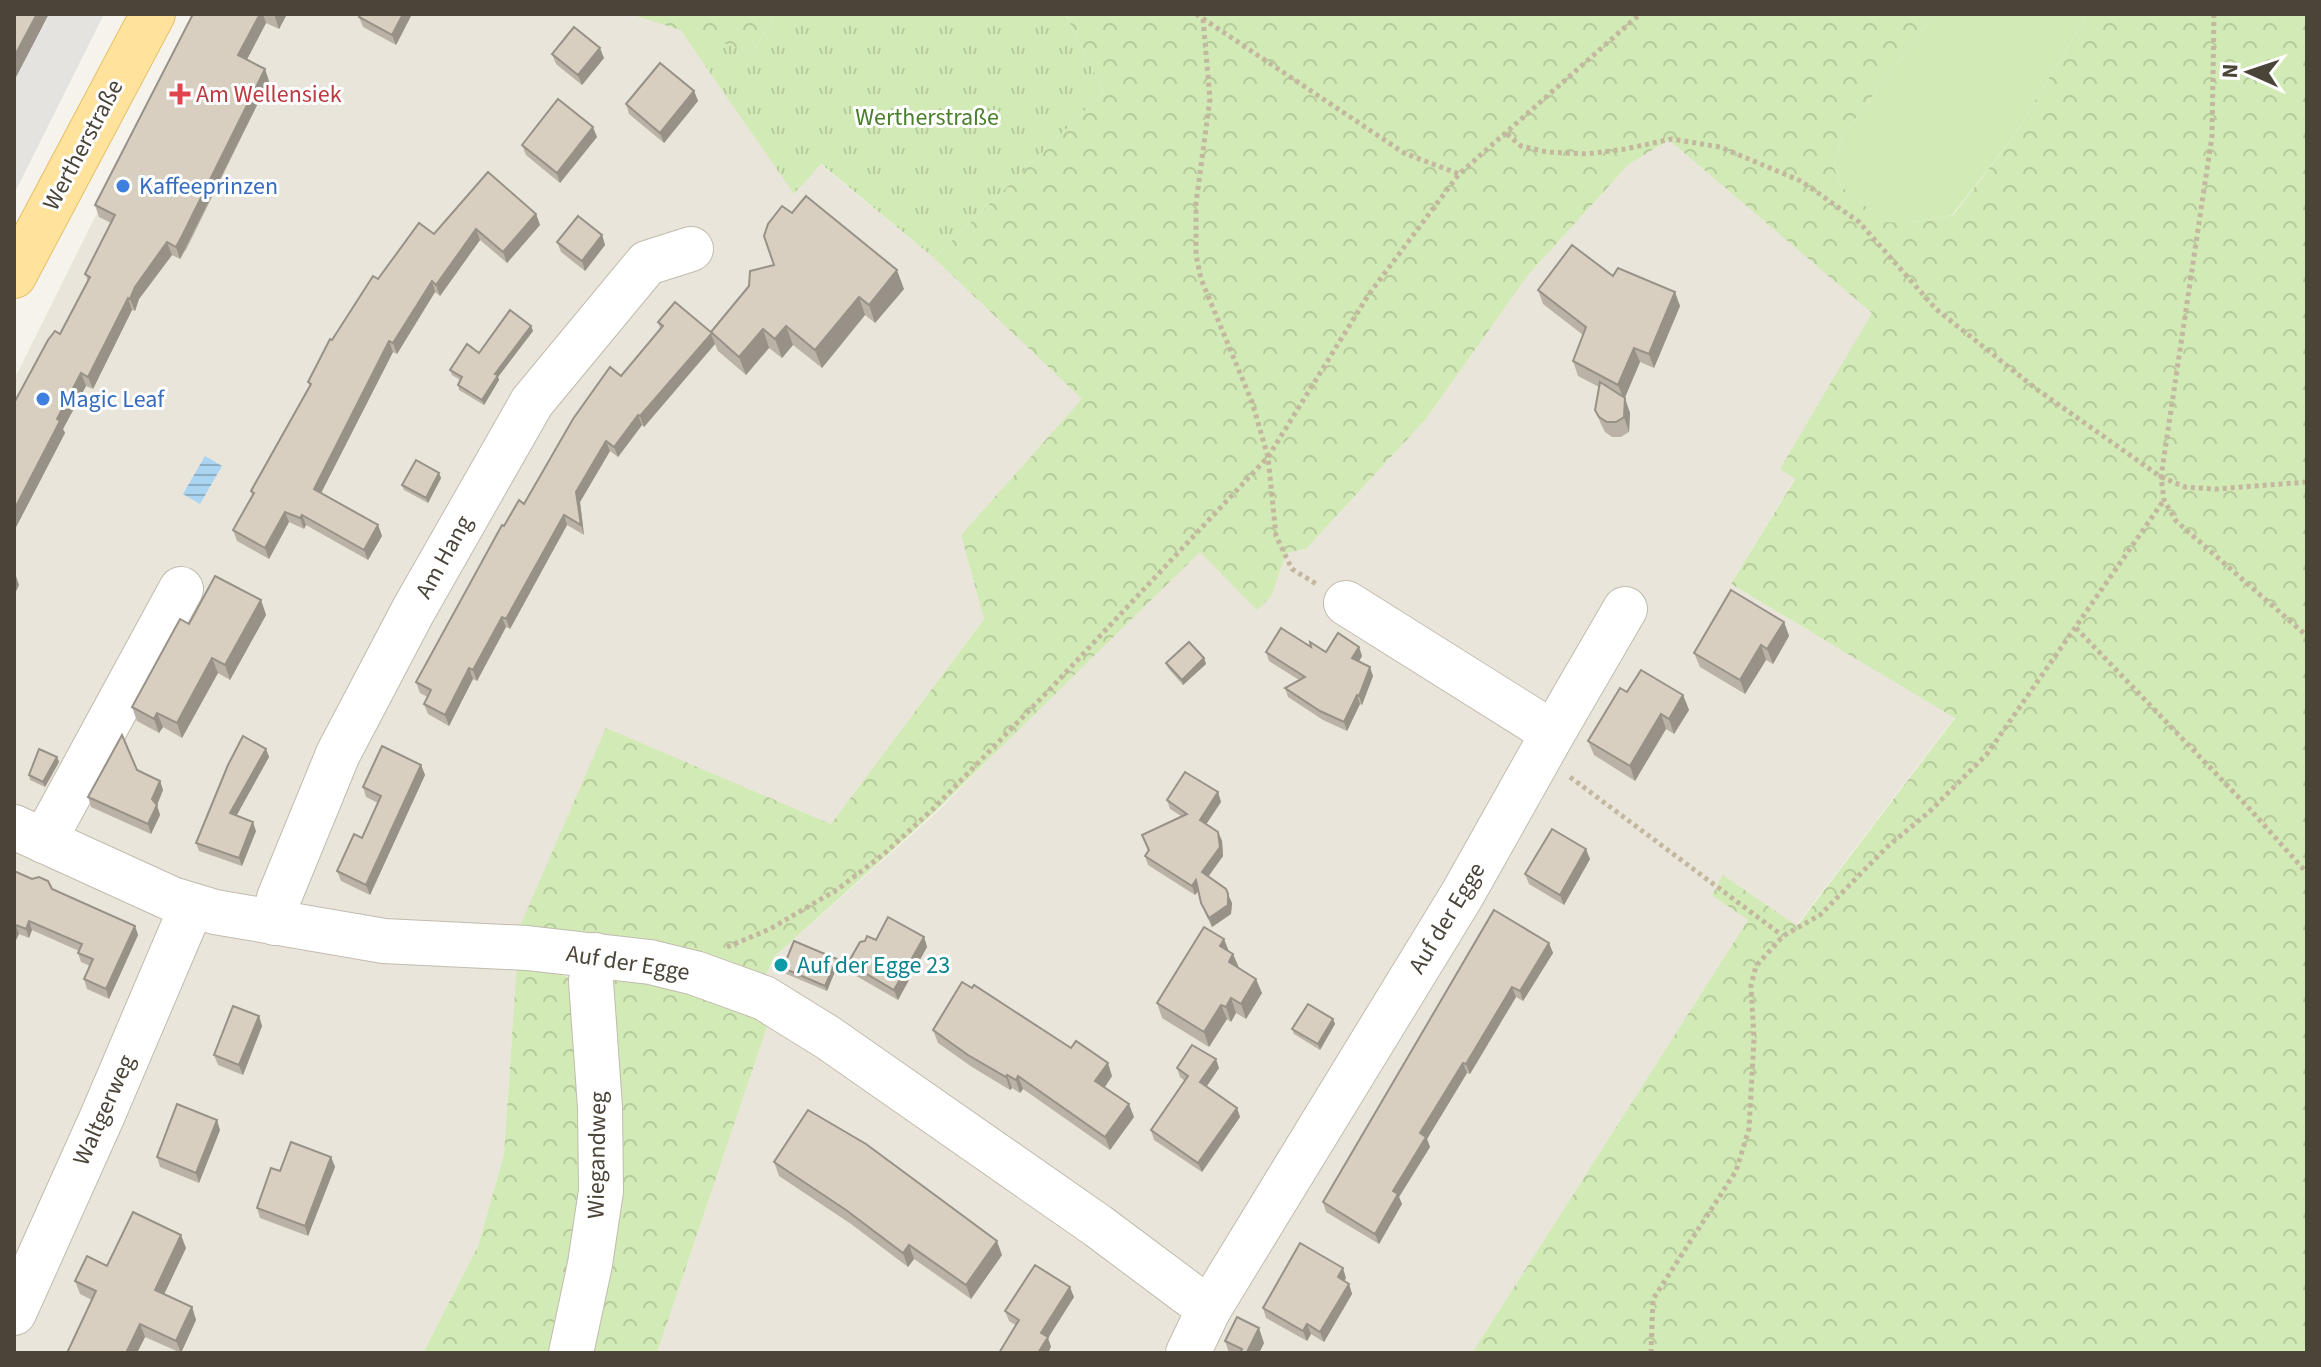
<svg xmlns="http://www.w3.org/2000/svg" width="2321" height="1367" viewBox="0 0 2321 1367" font-family="'Source Sans 3',sans-serif">
<style>
.residential{fill:#eae5da}
.grass{fill:#d2eab5}
.forest{fill:url(#forest-crowns)}
.park{fill:url(#park-tufts)}
.parking{fill:#e5e3e0}
.water{fill:url(#water-rules)}
.lines{fill:none;stroke-linecap:round;stroke-linejoin:round}
.minor-casing{stroke:#c2bbae;stroke-width:46}
.major-casing{stroke:#e6c16a;stroke-width:46}
.path{stroke:#c4b79f;stroke-width:5;stroke-dasharray:4 4;stroke-linecap:butt}
.minor{stroke:#fff;stroke-width:44}
.major{stroke:#ffe39c;stroke-width:44}
.wall{fill:#bab2a6}
.shaded-wall{fill:#979187}
.building{fill:#d8cfc1;stroke:#979187;stroke-width:2}
.health-dot{fill:#e0444e;stroke:#fff;stroke-width:3}
.shop-dot{fill:#3f7fe0;stroke:#fff;stroke-width:3}
.culture-dot{fill:#0f9aa8;stroke:#fff;stroke-width:3}
.labels{text-anchor:middle;dominant-baseline:central;stroke-width:6;stroke-linejoin:round;paint-order:stroke}
.health-label{font-size:24px;fill:#be3a42;stroke:#fff;text-anchor:start}
.park-label{font-size:24px;fill:#4a7f2a;stroke:#fff}
.street-label{font-size:24px;fill:#4b4439;stroke:#fff}
.shop-label{font-size:24px;fill:#366cbe;stroke:#fff;text-anchor:start}
.culture-label{font-size:24px;fill:#0d838f;stroke:#fff;text-anchor:start}
</style>
<defs>
<pattern id="forest-crowns" width="20" height="18" patternUnits="userSpaceOnUse" patternTransform="scale(2)"><rect width="20" height="18" fill="#d2eab5"/><path d="M2 6a3 3 0 1 1 6 0M12 15a3 3 0 1 1 6 0" fill="none" stroke="#b6ca9c"/></pattern>
<pattern id="park-tufts" width="24" height="20" patternUnits="userSpaceOnUse" patternTransform="scale(2)"><rect width="24" height="20" fill="#d2eab5"/><path d="M3 7l-1-3M5 7V3M7 7l1-3M15 17l-1-3M17 17v-4M19 17l1-3" fill="none" stroke="#b6ca9c"/></pattern>
<pattern id="water-rules" width="6" height="5" patternUnits="userSpaceOnUse" patternTransform="scale(2)"><rect width="6" height="5" fill="#a9d4f2"/><path d="M0 2.5h6" fill="none" stroke="#8caec5"/></pattern>
</defs>
<rect width="100%" height="100%" fill="#f6f3ec"/>
<g class="residential">
<path d="M196 14H630L679 28 794 193 820 164 934 258 1083 399 961 535 984 619 831 824 606 729 517 961 504 1154 478 1246 423 1353H14V380Z"/>
<path d="M1669 140 1873 313 1780 469 1795 478 1731 584 1955 717 1796 926 1724 876 1748 920 1472 1353H657L768 1024 762 982 775 956 936 813 1054 693 1200 551 1257 609 1272 595 1286 553 1306 549 1426 419 1528 275 1629 164Z"/>
</g>
<path class="grass" d="M1934 14H2088L2014 136 1952 215 1910 223H1884L1841 186 1834 168 1843 135Z"/>
<g class="forest">
<path d="M630 14H776L752 53Z"/>
<path d="M1065 14H1934L1843 135 1834 168 1841 186 1884 222 1910 223 1953 215 2014 136 2088 14H2307V1353H1472L1748 920 1712 895 1723 875 1797 926 1955 718 1731 584 1795 479 1780 469 1872 313 1669 140 1629 164 1528 275 1426 419 1306 549 1286 553 1272 595 1257 610 1200 552 935 812 775 956 762 982 520 926 606 728 831 824 984 619 961 535 1082 399 934 258 1104 92Z"/>
<path d="M517 961 571 978 582 1130 580 1223 553 1353H423L478 1246 504 1154Z"/>
<path d="M606 978C672 980 709 997 768 1024L657 1353H580Z"/>
</g>
<path class="park" d="M776 14H1065L1104 92 934 258 821 164 794 194 679 28 752 53Z"/>
<path class="parking" d="M50 14H104L14 194V79Z"/>
<path class="water" d="M205 456 222 466 200 504 183 494Z"/>
<g class="lines">
<defs>
<g id="minor">
<path d="M1553 733 1625 609"/>
<path d="M14 827 172 899 215 912 384 941 527 948 650 962 695 973 764 998 827 1037 1098 1226 1209 1309"/>
<path d="M44 841 181 589"/>
<path d="M275 923 279 898 338 754 413 611 532 402 647 263 691 249"/>
<path d="M14 1313 102 1117 185 922 188 905"/>
<path d="M571 1353 590 1264 601 1191 600 1107 591 981 595 955"/>
<path d="M1188 1353 1209 1309 1462 895 1553 733 1346 603"/>
</g>
<path id="major" d="M14 276 153 14"/>
</defs>
<use href="#minor" class="minor-casing"/>
<use href="#major" class="major-casing"/>
<g class="path">
<path d="M1196 14 1404 153 1459 174"/>
<path d="M2214 14 2212 136 2161 477 2164 500 2176 521 2307 636"/>
<path d="M1203 19 1210 99 1196 203V255L1201 279 1252 402 1268 457 1276 536 1292 569 1318 585"/>
<path d="M1507 134 1521 146 1547 152 1586 154 1625 149 1672 139 1720 147 1801 181 1859 222 1936 309 2035 388 2161 477 2185 487 2216 489 2307 482"/>
<path d="M2076 628 2247 806 2307 873"/>
<path d="M1570 777 1783 936"/>
<path d="M727 947 770 929 838 889 885 853 934 808 1053 686 1268 457 1369 294 1459 174 1640 14"/>
<path d="M1651 1353 1653 1299 1736 1171 1749 1129 1754 1039 1751 985 1756 966 1783 936 1820 915 1887 847 1929 812 1987 754 2164 500"/>
</g>
<use href="#minor" class="minor"/>
<use href="#major" class="major"/>
</g>
<g class="wall">
<path d="M193 14H287L279 29 266 23 247 59 269 81 187 248 180 259 172 255 139 299 135 311 132 310 93 389 86 386 63 429 65 433 14 531V403L60 334 88 281 85 274 111 223 99 217 95 205Z"/>
<path d="M361 14H412L396 45 363 27 359 17Z"/>
<path d="M552 54 604 58 582 85 556 64Z"/>
<path d="M694 91 698 101 664 143 629 114 626 104Z"/>
<path d="M597 137 560 183 526 155 522 145Z"/>
<path d="M792 213 904 289 875 323 865 315 822 368 793 345 782 358 769 348 746 375 718 351 715 344 644 427 642 425 618 457 610 451 580 502 584 535 567 525 510 629 506 627 477 681 473 679 449 726 428 714 424 704 428 697 420 693 416 682 504 526 524 504 621 376 660 328 658 322 711 332 774 265Z"/>
<path d="M536 214 540 225 507 263 480 240 440 296 435 292 397 354 393 352 321 493 378 525 382 536 368 560 306 525 304 529 289 522 269 559 237 541 233 530 252 495 251 491 310 387 308 382 332 340 378 279 434 234Z"/>
<path d="M602 235 605 245 585 271 561 252 557 242Z"/>
<path d="M1613 276 1680 306 1654 368 1640 362 1624 398 1630 413 1629 432 1621 437H1612L1605 432 1601 424 1595 410 1599 387 1578 376 1573 361 1583 335 1543 304 1538 290Z"/>
<path d="M531 326 533 331 498 377 499 380 484 405 459 390 458 385 460 380 452 375 450 370Z"/>
<path d="M439 473 441 478 428 503 404 490 402 485Z"/>
<path d="M261 600 266 615 230 680 218 673 182 738 163 727 159 733 137 721 132 707 189 624Z"/>
<path d="M1784 622 1789 636 1773 664 1766 660 1745 694 1700 667 1694 653Z"/>
<path d="M1311 647 1326 652 1359 647 1362 656 1359 662 1373 676 1362 705 1360 704 1347 731 1323 720 1288 697 1285 688 1299 680 1269 661 1266 652Z"/>
<path d="M1204 658 1206 664 1183 685 1168 668 1166 663Z"/>
<path d="M1627 692 1683 695 1689 710 1674 734 1666 729 1635 781 1594 755 1588 741Z"/>
<path d="M266 749 269 757 236 816 256 831 242 866 199 851 196 843Z"/>
<path d="M57 757 59 762 45 787 30 780 29 775Z"/>
<path d="M421 765 425 775 370 895 341 881 337 871 362 838 378 803 366 797 363 787Z"/>
<path d="M137 770 160 781 163 790 157 805 160 815 151 834 91 807 88 797Z"/>
<path d="M1218 792 1221 802 1206 824 1218 832 1222 841 1223 856 1208 877 1232 903 1231 914 1212 927 1205 913 1198 891 1195 895 1148 865 1145 856 1148 851 1142 835 1181 816 1170 809 1167 800Z"/>
<path d="M1590 859 1564 905 1529 884 1525 874Z"/>
<path d="M14 871 135 926 138 935 109 999 87 989 84 979 90 966 81 962 78 953 79 951 32 930 29 938 19 934 14 944Z"/>
<path d="M924 937 927 947 898 1000 851 973 848 963 876 940Z"/>
<path d="M1549 943 1553 953 1523 1001 1516 997 1470 1074 1467 1073 1427 1139 1430 1147 1399 1197 1402 1204 1379 1244 1326 1212 1323 1202Z"/>
<path d="M1228 950 1233 954 1239 968 1262 993 1246 1019 1236 1013 1231 1022 1227 1019 1209 1047 1162 1018 1157 1003Z"/>
<path d="M838 964 827 991 784 973 783 968Z"/>
<path d="M259 1016 262 1026 243 1075 218 1065 214 1055Z"/>
<path d="M1333 1019 1335 1024 1320 1050 1294 1034 1292 1029Z"/>
<path d="M933 1030 1112 1076 1105 1087 1134 1117 1110 1150 1023 1089 1020 1093 1012 1088 1010 1090 972 1067 938 1043Z"/>
<path d="M1177 1068H1219L1206 1087 1237 1108 1240 1117 1202 1172 1154 1140 1151 1130 1185 1081 1180 1077Z"/>
<path d="M220 1130 199 1183 160 1167 157 1157Z"/>
<path d="M331 1157 335 1167 308 1236 260 1218 257 1208 280 1171Z"/>
<path d="M774 1162 1002 1255 971 1299 914 1259 908 1267 851 1224 779 1176Z"/>
<path d="M186 1248 164 1294 192 1307 196 1320 181 1353 145 1337 137 1353H67L92 1300 80 1294 75 1281Z"/>
<path d="M1346 1278 1344 1281 1349 1284 1352 1294 1324 1342 1311 1334 1307 1341 1266 1318 1263 1308Z"/>
<path d="M1074 1297 1048 1338 1051 1347 1009 1321 1005 1311Z"/>
<path d="M1225 1341 1264 1343 1259 1353H1229Z"/>
</g>
<g class="shaded-wall">
<path d="M37 14H49L14 81V57Z"/>
<path d="M260 14H263L266 23 243 67 238 55Z"/>
<path d="M276 14H287L279 29 275 17Z"/>
<path d="M403 14H412L396 45 392 35Z"/>
<path d="M600 48 604 58 582 85 578 75Z"/>
<path d="M265 69 269 81 180 259 176 247Z"/>
<path d="M694 91 698 101 664 143 660 133Z"/>
<path d="M593 127 597 137 560 183 557 173Z"/>
<path d="M536 214 540 225 507 263 503 252Z"/>
<path d="M476 229 480 240 440 296 436 285Z"/>
<path d="M602 235 605 245 585 271 582 261Z"/>
<path d="M167 242 172 255 139 299 135 311 130 299 135 287Z"/>
<path d="M897 270 904 289 875 323 869 305Z"/>
<path d="M432 281 435 292 397 354 393 343Z"/>
<path d="M1675 292 1680 306 1654 368 1649 354Z"/>
<path d="M859 297 865 315 822 368 815 350Z"/>
<path d="M128 298 132 310 93 389 88 377Z"/>
<path d="M531 326 533 331 498 377 499 380 484 405 482 400 495 374Z"/>
<path d="M786 326 793 345 782 358 775 339Z"/>
<path d="M763 329 769 348 746 375 739 357Z"/>
<path d="M711 334 715 344 644 427 640 416Z"/>
<path d="M389 341 393 352 318 499 314 489Z"/>
<path d="M1634 348 1640 362 1624 400 1618 385Z"/>
<path d="M81 373 86 386 63 429 65 433 14 531V510L57 419Z"/>
<path d="M1625 398 1630 413 1629 432 1624 417Z"/>
<path d="M638 415 642 425 618 457 614 447Z"/>
<path d="M606 441 610 451 580 502 584 535 581 525 576 492Z"/>
<path d="M439 473 441 478 428 503 426 498Z"/>
<path d="M285 512 289 522 269 559 265 548Z"/>
<path d="M302 515 306 525 304 529 300 518Z"/>
<path d="M564 515 567 525 510 629 506 619Z"/>
<path d="M378 525 382 536 368 560 364 550Z"/>
<path d="M15 573 19 585 14 596V575Z"/>
<path d="M261 600 266 615 230 680 225 665Z"/>
<path d="M502 617 506 627 477 681 473 670Z"/>
<path d="M1784 622 1789 636 1773 664 1767 649Z"/>
<path d="M1761 645 1766 660 1745 694 1740 680Z"/>
<path d="M1359 647 1362 656 1355 667 1352 658Z"/>
<path d="M212 658 218 673 182 738 177 723Z"/>
<path d="M1204 658 1206 664 1183 685 1182 680Z"/>
<path d="M1370 667 1373 676 1362 705 1359 696Z"/>
<path d="M469 668 473 679 449 726 445 715Z"/>
<path d="M1357 695 1360 704 1347 731 1344 722Z"/>
<path d="M1683 695 1689 710 1674 734 1669 719Z"/>
<path d="M157 713 163 727 159 733 154 719Z"/>
<path d="M1661 714 1666 729 1635 781 1630 766Z"/>
<path d="M266 749 269 757 233 822 230 813Z"/>
<path d="M57 757 59 762 45 787 43 782Z"/>
<path d="M421 765 425 775 370 895 366 885Z"/>
<path d="M160 781 163 790 157 805 160 815 151 834 148 824 152 799Z"/>
<path d="M1218 792 1221 802 1203 829 1200 820Z"/>
<path d="M253 822 256 831 242 866 239 858Z"/>
<path d="M1218 832 1222 841 1223 856 1205 881 1202 872Z"/>
<path d="M1586 849 1590 859 1564 905 1560 895Z"/>
<path d="M1196 880 1200 889 1195 895 1192 886Z"/>
<path d="M1228 894 1232 903 1231 914 1212 927 1209 918Z"/>
<path d="M29 921 32 930 29 938 26 929Z"/>
<path d="M16 925 19 934 14 944V928Z"/>
<path d="M135 926 138 935 109 999 106 989Z"/>
<path d="M924 937 927 947 898 1000 894 990Z"/>
<path d="M1224 939 1230 954 1220 946Z"/>
<path d="M1549 943 1553 953 1523 1001 1520 991Z"/>
<path d="M1233 954 1239 968 1229 962Z"/>
<path d="M837 959 838 964 827 991 825 986Z"/>
<path d="M1256 979 1262 993 1246 1019 1241 1004Z"/>
<path d="M1512 987 1516 997 1470 1074 1466 1064Z"/>
<path d="M1231 998 1236 1013 1231 1022 1226 1007Z"/>
<path d="M1221 1005 1227 1019 1209 1047 1204 1032Z"/>
<path d="M259 1016 262 1026 243 1075 239 1065Z"/>
<path d="M1333 1019 1335 1024 1320 1050 1318 1044Z"/>
<path d="M1216 1059 1219 1068 1203 1092 1200 1082Z"/>
<path d="M1108 1063 1112 1076 1100 1094 1095 1081Z"/>
<path d="M1463 1063 1467 1073 1427 1139 1430 1147 1399 1197 1402 1204 1379 1244 1375 1234 1393 1191 1420 1133Z"/>
<path d="M1007 1075 1012 1088 1010 1090 1006 1077Z"/>
<path d="M1018 1076 1023 1089 1020 1093 1016 1080Z"/>
<path d="M1129 1104 1134 1117 1110 1150 1105 1137Z"/>
<path d="M1237 1108 1240 1117 1202 1172 1198 1163Z"/>
<path d="M217 1120 220 1130 199 1183 196 1173Z"/>
<path d="M331 1157 335 1167 308 1236 305 1226Z"/>
<path d="M181 1235 186 1248 160 1303 155 1290Z"/>
<path d="M997 1241 1002 1255 971 1299 966 1285Z"/>
<path d="M909 1245 914 1259 908 1267 903 1253Z"/>
<path d="M1343 1268 1346 1278 1341 1287 1338 1277Z"/>
<path d="M1349 1284 1352 1294 1324 1342 1320 1332Z"/>
<path d="M1070 1287 1074 1297 1048 1338 1051 1347 1048 1353H1038L1041 1333Z"/>
<path d="M192 1307 196 1320 181 1353 176 1341Z"/>
<path d="M140 1324 145 1337 137 1353H126Z"/>
<path d="M1307 1324 1311 1334 1307 1341 1303 1331Z"/>
<path d="M1259 1328 1264 1343 1259 1353H1248L1247 1352Z"/>
</g>
<g class="building">
<path d="M14 14H37L14 57Z"/>
<path d="M193 14H260L238 55 265 69 182 236 176 247 167 242 135 287 130 299 128 298 88 377 81 373 57 419 60 421 14 510V403L48 340 55 331 60 334 90 277 85 274 115 215 95 205Z"/>
<path d="M361 14H403L392 35 359 17Z"/>
<path d="M574 27 600 48 578 75 552 54Z"/>
<path d="M660 63 694 91 660 133 626 104Z"/>
<path d="M558 99 593 127 557 173 522 145Z"/>
<path d="M488 172 536 214 503 252 476 229 436 285 432 281 393 343 389 341 314 489 378 525 364 550 302 515 300 518 285 512 265 548 233 530 254 493 251 491 311 384 308 382 330 339 332 340 373 276 378 279 419 223 434 234Z"/>
<path d="M806 196 897 270 869 305 859 297 815 350 786 326 775 339 763 329 739 357 711 332 749 286 750 271 774 265 764 236 768 224 782 206 792 213Z"/>
<path d="M578 216 602 235 582 261 557 242Z"/>
<path d="M1572 245 1613 276 1618 268 1675 292 1649 354 1634 348 1618 385 1573 361 1586 327 1538 290Z"/>
<path d="M675 302 712 333 640 416 638 415 614 447 606 441 576 492 581 525 564 515 506 619 502 617 473 670 469 668 445 715 424 704 431 690 416 682 502 525 504 526 519 500 524 504 573 419 610 367 621 376 663 326 658 322Z"/>
<path d="M510 310 531 326 495 374 498 375 482 400 458 385 462 377 450 370 467 344 479 353Z"/>
<path d="M1600 382 1625 398 1624 417 1616 422H1607L1599 417 1595 410Z"/>
<path d="M416 460 439 473 426 498 402 485Z"/>
<path d="M215 576 261 600 225 665 212 658 177 723 157 713 154 719 132 707 180 619 189 624Z"/>
<path d="M1731 590 1784 622 1767 649 1761 645 1740 680 1694 653Z"/>
<path d="M1281 628 1311 647 1310 642 1326 652 1338 633 1359 647 1352 658 1370 667 1359 696 1357 695 1344 722 1320 711 1285 688 1305 677 1266 652Z"/>
<path d="M1189 642 1204 658 1182 680 1166 663Z"/>
<path d="M1641 670 1683 695 1669 719 1661 714 1630 766 1588 741 1620 688 1627 692Z"/>
<path d="M122 735 137 770 160 781 152 799 157 805 148 824 88 797Z"/>
<path d="M243 736 266 749 230 813 253 822 239 858 196 843 228 765Z"/>
<path d="M382 746 421 765 366 885 337 871 354 834 362 838 381 796 363 787Z"/>
<path d="M39 749 57 757 43 782 29 775Z"/>
<path d="M1185 772 1218 792 1200 820 1218 832 1220 847 1202 872 1226 889 1228 894V905L1209 918 1201 903 1196 880 1192 886 1145 856 1149 850 1142 835 1187 814 1167 800Z"/>
<path d="M1552 829 1586 849 1560 895 1525 874Z"/>
<path d="M14 871 32 879 39 877 48 881 52 889 135 926 106 989 84 979 93 959 78 953 82 944 29 921 26 929 16 925 14 928Z"/>
<path d="M1494 910 1549 943 1520 991 1512 987 1466 1064 1463 1063 1420 1133 1426 1137 1393 1191 1398 1194 1375 1234 1323 1202Z"/>
<path d="M888 917 924 937 894 990 848 963 860 942 865 941 867 936 876 940Z"/>
<path d="M1204 927 1224 939 1220 946 1233 954 1229 962 1256 979 1241 1004 1231 998 1226 1007 1221 1005 1204 1032 1157 1003Z"/>
<path d="M794 941 837 959 825 986 783 968Z"/>
<path d="M962 982 972 988 974 985 1071 1048 1076 1041 1108 1063 1095 1081 1129 1104 1105 1137 1018 1076 1016 1080 1007 1075 1006 1077 968 1055 933 1030Z"/>
<path d="M1308 1004 1333 1019 1318 1044 1292 1029Z"/>
<path d="M233 1006 259 1016 239 1065 214 1055Z"/>
<path d="M1192 1045 1216 1059 1200 1082 1237 1108 1198 1163 1151 1130 1188 1076 1177 1068Z"/>
<path d="M177 1104 217 1120 196 1173 157 1157Z"/>
<path d="M808 1110 866 1144 997 1241 966 1285 909 1245 903 1253 846 1210 774 1162Z"/>
<path d="M291 1142 331 1157 305 1226 257 1208 271 1168 280 1171Z"/>
<path d="M133 1212 181 1235 155 1290 192 1307 176 1341 140 1324 126 1353H67L96 1291 75 1281 87 1256 107 1266Z"/>
<path d="M1300 1243 1343 1268 1338 1277 1349 1284 1320 1332 1307 1324 1303 1331 1263 1308Z"/>
<path d="M1035 1265 1070 1287 1041 1333 1048 1337 1038 1353H999L1019 1320 1005 1311Z"/>
<path d="M1237 1317 1259 1328 1247 1352 1250 1353H1240L1242 1349 1225 1341Z"/>
</g>
<path class="health-dot" d="M176 82h8v8h8v8h-8v8h-8v-8h-8v-8h8z"/>
<g class="shop-dot">
<circle cx="123" cy="186" r="8"/>
<circle cx="43" cy="399" r="8"/>
</g>
<circle class="culture-dot" cx="781" cy="965" r="8"/>
<g class="labels">
<g class="health-label">
<text x="196" y="94">Am Wellensiek</text>
</g>
<g class="park-label">
<text x="927" y="117">Wertherstraße</text>
</g>
<g class="street-label">
<text transform="translate(83 145) rotate(-62)">Wertherstraße</text>
<text transform="translate(444 557) rotate(-61)">Am Hang</text>
<text transform="translate(1447 918) rotate(-59)">Auf der Egge</text>
<text transform="translate(628 963) rotate(9)">Auf der Egge</text>
<text transform="translate(104 1110) rotate(-66)">Waltgerweg</text>
<text transform="translate(597 1155) rotate(-89)">Wiegandweg</text>
</g>
<g class="shop-label">
<text x="139" y="186">Kaffeeprinzen</text>
<text x="59" y="399">Magic Leaf</text>
</g>
<g class="culture-label">
<text x="797" y="965">Auf der Egge 23</text>
</g>
</g>
<rect width="2321" height="1367" fill="none" stroke="#4b4439" stroke-width="32"/>
<g transform="translate(2249 72) rotate(273)" stroke="#ffffff" stroke-width="6" paint-order="stroke">
<path d="M0-6L14 30L0 20L-14 30Z" fill="#4b4439"/>
<text y="-12" font-size="22" font-weight="bold" text-anchor="middle" fill="#4b4439">N</text>
</g>
</svg>
